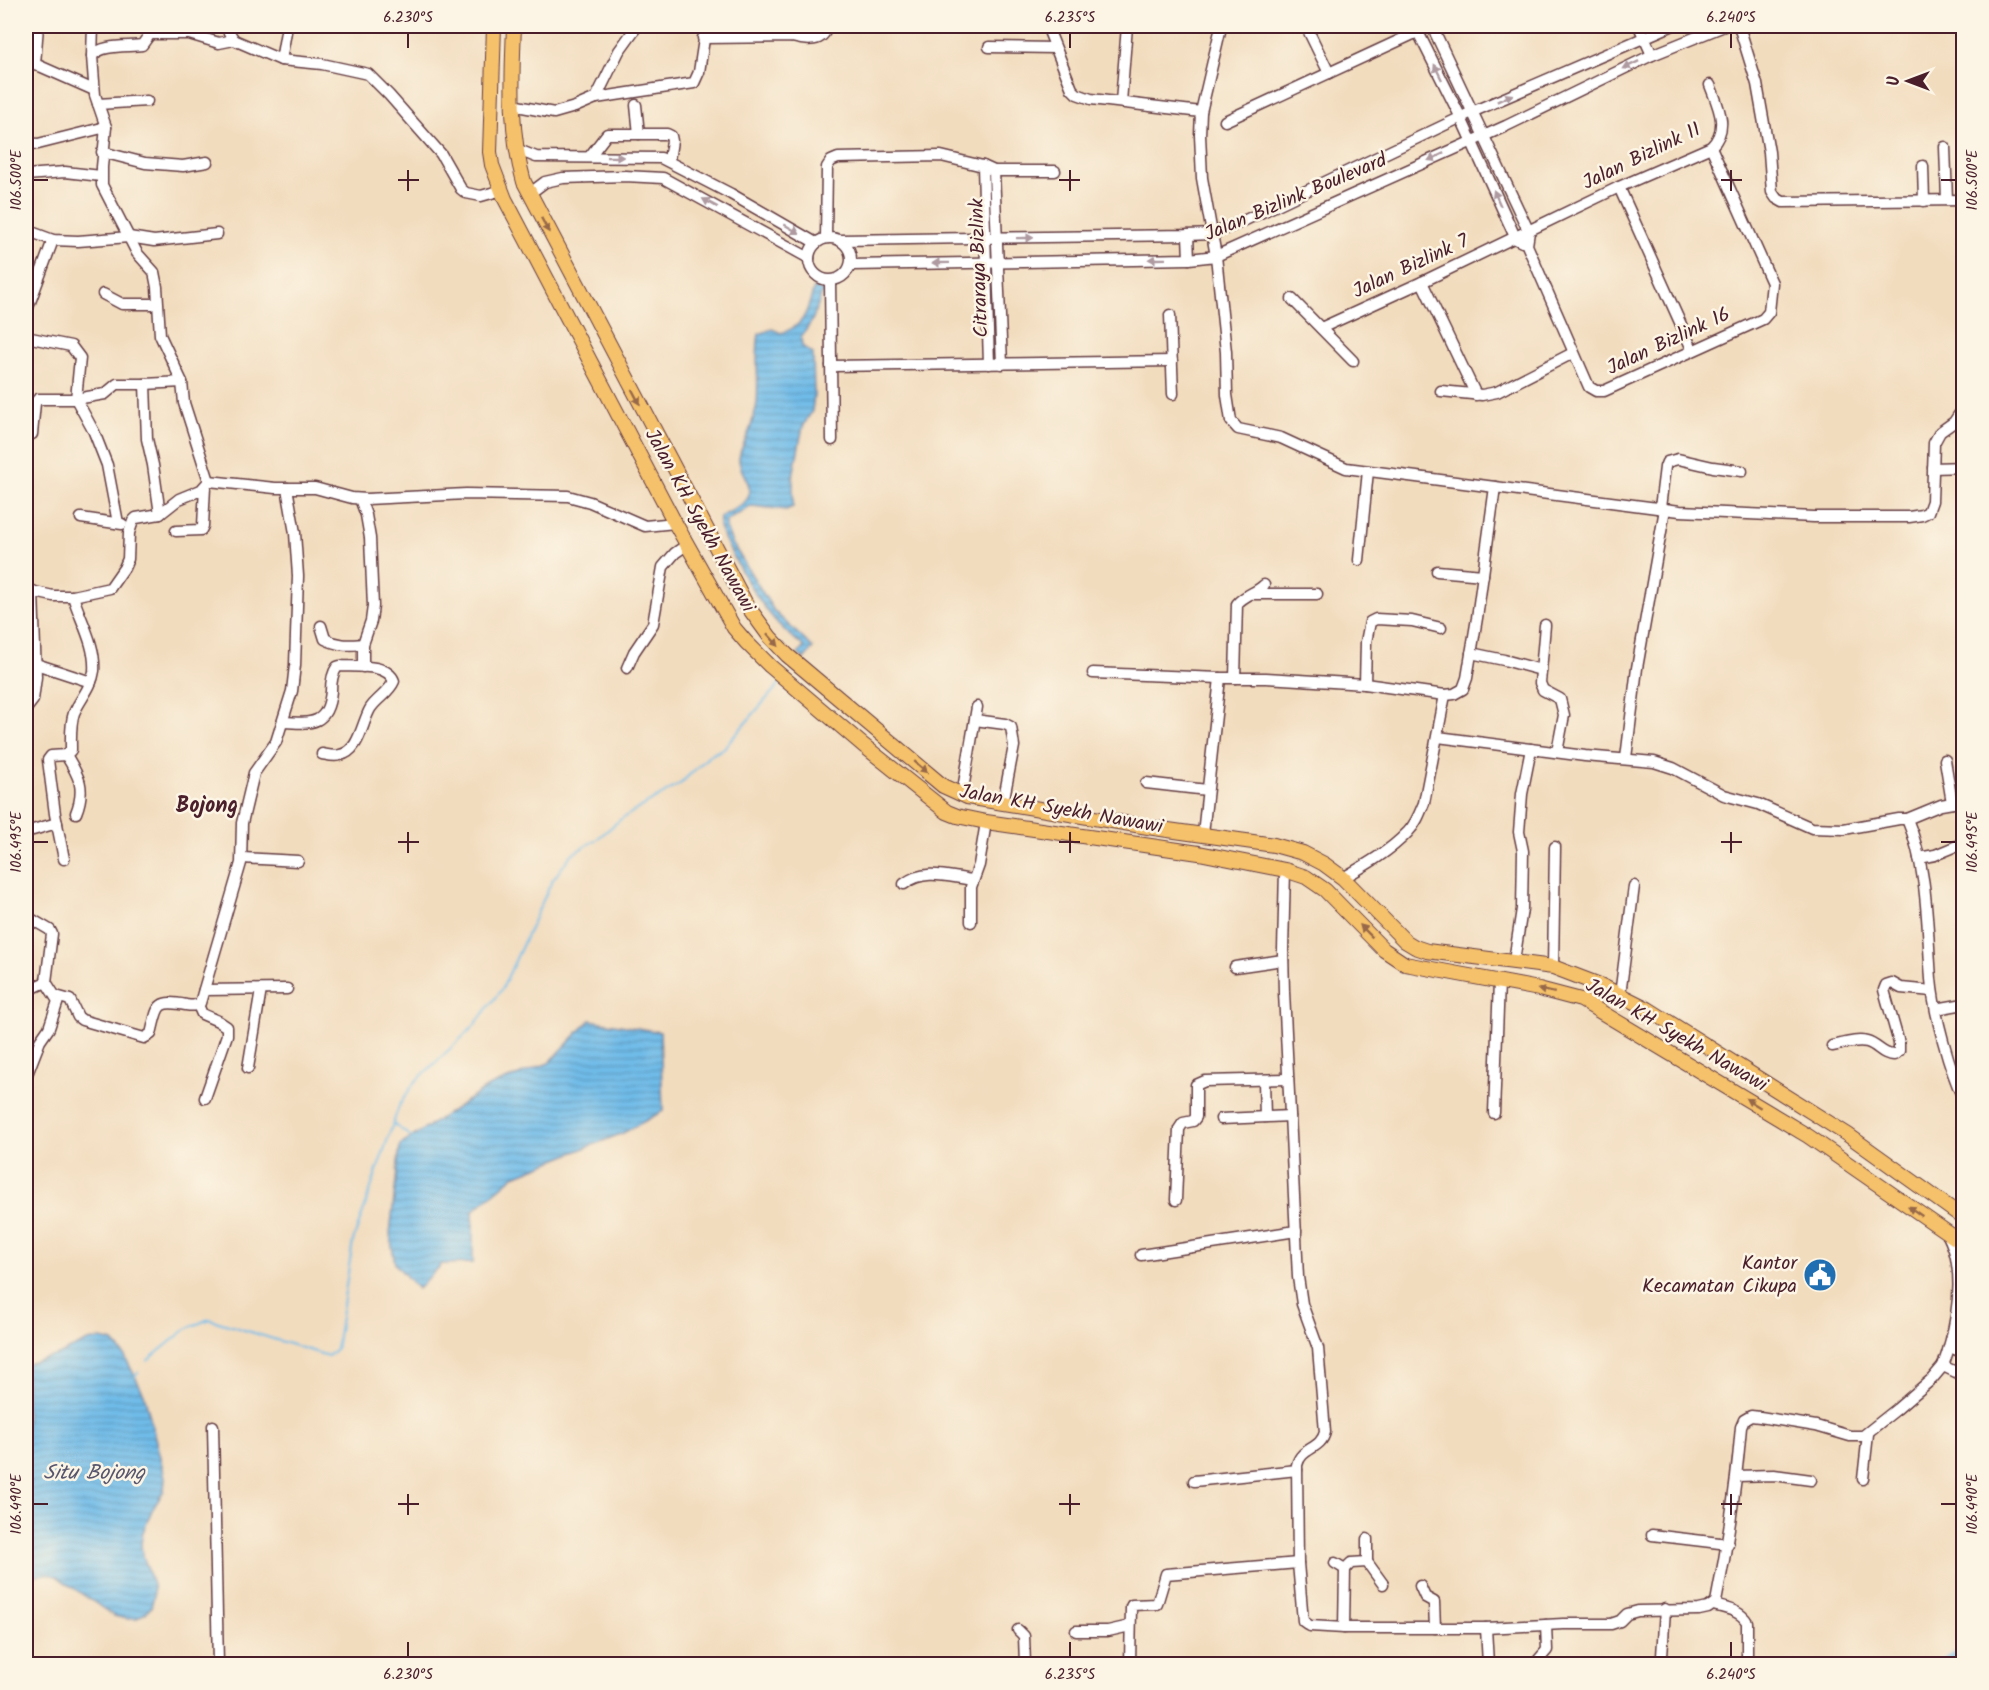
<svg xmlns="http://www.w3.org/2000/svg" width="1989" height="1690" viewBox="0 0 1989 1690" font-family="Kalam,sans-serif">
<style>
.water{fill:url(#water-rules);stroke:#5c6e8a;stroke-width:1.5}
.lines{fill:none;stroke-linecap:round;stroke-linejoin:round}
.stream{stroke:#6fbce9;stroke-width:2}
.river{stroke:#6fbce9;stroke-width:15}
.minor-casing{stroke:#633b41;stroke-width:13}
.major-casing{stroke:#633b41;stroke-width:16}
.minor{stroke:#fff;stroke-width:10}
.major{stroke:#f5c16b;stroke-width:14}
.oneway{fill:#ae9aa0}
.oneway2{fill:#976848}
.ticks{fill:none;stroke:#4a1f2b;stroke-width:2}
.labels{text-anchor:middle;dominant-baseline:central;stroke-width:5;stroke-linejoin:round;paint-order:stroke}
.street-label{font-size:20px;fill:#4a1f2b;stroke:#fcf5e5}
.poi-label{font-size:20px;fill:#4a1f2b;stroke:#fcf5e5;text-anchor:end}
.water-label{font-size:21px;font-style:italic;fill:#57566e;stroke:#fcf5e5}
.quarter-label{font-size:22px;font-weight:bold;fill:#4a1f2b;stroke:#fcf5e5}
.neatline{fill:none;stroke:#4a1f2b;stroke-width:2}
.ticks-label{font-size:15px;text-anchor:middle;fill:#4a1f2b}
</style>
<defs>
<pattern id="water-rules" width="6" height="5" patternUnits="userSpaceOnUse" patternTransform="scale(1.5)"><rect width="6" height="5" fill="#6fbce9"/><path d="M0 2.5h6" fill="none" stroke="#5d98bd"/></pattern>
</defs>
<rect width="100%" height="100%" fill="#fcf5e5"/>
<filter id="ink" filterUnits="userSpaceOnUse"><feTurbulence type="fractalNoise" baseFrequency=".0167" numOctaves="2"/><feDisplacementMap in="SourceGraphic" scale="12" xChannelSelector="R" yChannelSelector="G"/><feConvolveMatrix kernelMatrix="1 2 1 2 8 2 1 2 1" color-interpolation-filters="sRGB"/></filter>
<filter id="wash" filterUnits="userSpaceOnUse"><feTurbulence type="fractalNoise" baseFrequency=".008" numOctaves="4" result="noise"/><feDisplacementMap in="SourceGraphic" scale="24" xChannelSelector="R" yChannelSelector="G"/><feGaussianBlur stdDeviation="1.35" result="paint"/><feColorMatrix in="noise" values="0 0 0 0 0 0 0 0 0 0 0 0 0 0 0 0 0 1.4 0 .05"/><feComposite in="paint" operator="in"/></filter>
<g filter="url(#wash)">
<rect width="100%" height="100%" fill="#f2dcbe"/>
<g class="water">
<path d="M814 288 823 291 812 321 801 337 802 346 813 354 814 395 812 411 803 426 793 476V507L786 510 752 506 726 521V528L732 543 774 611 813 648 804 659 798 654 804 647C794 638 782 629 774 619 754 596 731 555 719 527L720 517C727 513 744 505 747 499 755 484 740 475 739 460 739 449 748 437 751 426 753 418 756 411 757 403 759 380 755 357 759 334L772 329 781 333C806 326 807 310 814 288Z"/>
<path d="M590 1020 660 1032 663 1111 623 1133 514 1176 473 1211V1263L442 1264 418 1289 395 1264 390 1234 400 1145 488 1087 549 1063Z"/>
<path d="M101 1339 113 1342 123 1353 144 1394 165 1477 164 1491 152 1510 143 1532 141 1544 142 1553 153 1584 154 1596 151 1607 147 1612 136 1619H127L114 1616 56 1576 47 1574 26 1577V1364L58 1355 88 1341Z"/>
</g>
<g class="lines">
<g class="stream">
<path d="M393 1124 412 1137"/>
<path d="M147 1361 186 1329 209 1319 328 1356 336 1349 353 1241 399 1106 414 1083 473 1027 502 989 552 881 571 855 597 839 621 819 680 784 709 756 724 748 781 682"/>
<path d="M134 1377 138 1372"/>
</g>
<path class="river" d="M1949 1664 1964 1654"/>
</g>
</g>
<g filter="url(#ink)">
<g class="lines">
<defs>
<g id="minor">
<path d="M38 26 35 64 94 90"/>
<path d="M225 26 234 40"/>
<path d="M1047 26 1072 89 1077 94 1091 99 1201 112"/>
<path d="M1306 26 1329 73"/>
<path d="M1418 26V32L1461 118 1516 239 1522 242"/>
<path d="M1432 26 1529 232 1527 245 1589 387 1596 391H1604L1763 319 1769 312 1772 283 1711 147"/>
<path d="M1639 26 1652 55"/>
<path d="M1739 26 1757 84 1769 152 1772 192 1776 198 1783 202 1964 200"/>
<path d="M1221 27 1201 112 1200 135 1202 178 1216 256 1226 352 1227 395 1231 421 1238 429 1281 438 1346 468 1495 487"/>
<path d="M150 34H189L219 43 234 40 281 60 322 64 368 74 389 95 441 154 461 189 466 193 481 196 502 190"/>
<path d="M792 37 794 26"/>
<path d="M703 38 792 37C807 41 823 43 827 26"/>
<path d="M989 47 1054 48"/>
<path d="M92 56 93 26"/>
<path d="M281 60 287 26"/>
<path d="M596 98 619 51 637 26"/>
<path d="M1121 102 1127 26"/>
<path d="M98 104 147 101"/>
<path d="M512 105 554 113 575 107 596 98 694 83 699 72 706 26"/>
<path d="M636 105 639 134"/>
<path d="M1225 121 1424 29"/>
<path d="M26 143 38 144 106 127"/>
<path d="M1945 147 1947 200"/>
<path d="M516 149 536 157 661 158 731 194 816 243"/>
<path d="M102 152 145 163 183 166 207 162"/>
<path d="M590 156 607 134H667L671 136 672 141 669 160"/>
<path d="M983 166 989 364"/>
<path d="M1923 166 1924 201"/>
<path d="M994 171 1002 364"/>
<path d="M26 175 65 172 101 176"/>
<path d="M1619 187 1692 349"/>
<path d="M529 194 545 182 563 178 625 176 663 178 809 258"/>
<path d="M26 230 53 240 78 241 129 237 154 241 217 234"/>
<path d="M1188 235 1189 259"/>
<circle cx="830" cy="259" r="21"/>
<path d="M826 238 827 167 831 161 838 158 941 156 983 166 994 171H1055"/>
<path d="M841 240 1188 235 1212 234 1237 224 1472 112 1671 26"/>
<path d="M851 265 1189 259 1216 256 1506 126 1652 55 1724 26"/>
<path d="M830 281 832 440"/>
<path d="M1422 282 1476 395"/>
<path d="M103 294 122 304H157"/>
<path d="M1292 299 1353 361"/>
<path d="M26 313 53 240"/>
<path d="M1170 315 1173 394"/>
<path d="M1321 328 1422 282 1619 187 1711 147C1730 128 1718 106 1710 85"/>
<path d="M26 337 71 346 80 358 76 399H38L35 403 32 434 26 437"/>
<path d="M831 366 1172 361"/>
<path d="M1441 391 1482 395 1497 392 1573 353"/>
<path d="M1933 468 1964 467"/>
<path d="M209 481 275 488H315L352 498 367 499 466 494 568 496 590 502 645 526 675 523"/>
<path d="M360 499 366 515 370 538 373 606 371 621 363 644V667"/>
<path d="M1660 508 1665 467 1667 462 1678 459 1713 467 1742 471"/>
<path d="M160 514 153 465 147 439 145 384 182 382"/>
<path d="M81 518 122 524"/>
<path d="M118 523 107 465 94 432 76 399 105 394 117 384H145"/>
<path d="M176 531 201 530 203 526 205 487"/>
<path d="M1359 560 1368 471"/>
<path d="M1437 571 1483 575"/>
<path d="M26 590 53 596H73L110 588 124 568 128 559 129 533 133 521 136 518 160 514 179 499 201 490 209 481 184 403 182 382 160 335 157 287 154 272 137 253 102 185V167L106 127 95 95 92 56C102 44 126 47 142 45L150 34V26"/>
<path d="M1254 594H1317"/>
<path d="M1545 625 1540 683 1543 690 1560 699 1564 715 1557 752"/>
<path d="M321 626 325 639C339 646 348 645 363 644"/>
<path d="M1471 653 1504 660 1541 670"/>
<path d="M26 666 36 664 91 682"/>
<path d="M627 668 634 652 653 624 663 567 675 553 688 544"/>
<path d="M1093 673 1220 678"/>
<path d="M1235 678 1237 604C1244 595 1256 593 1264 585"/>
<path d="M1365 684 1366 642 1370 622 1376 619 1412 621 1441 628"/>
<path d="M26 709 33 700 36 677 33 591"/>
<path d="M975 720 1005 724 1011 727 1014 746 1003 803"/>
<path d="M283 722C312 724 328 725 331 691 331 682 332 674 337 667L340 666C356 667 387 663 394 681 389 693 376 699 370 709 362 723 359 752 340 755 335 757 328 755 322 754"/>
<path d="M1438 737 1585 756 1654 762 1673 768 1724 795 1758 804 1812 828 1844 829 1899 819H1907"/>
<path d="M66 755C79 776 86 788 76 813"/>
<path d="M1626 758 1637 668 1665 509"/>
<path d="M1945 760 1952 803"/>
<path d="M1146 783 1207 790"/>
<path d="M962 795 977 707"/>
<path d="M1964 801 1941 805 1907 819C1928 868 1927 926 1931 979 1934 1013 1949 1069 1964 1100"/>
<path d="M26 832 57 823"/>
<path d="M1203 834 1220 678H1266L1365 684 1445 695 1454 694 1463 689 1467 678 1477 618 1495 487 1680 511 1814 517H1909L1922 515 1928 512 1932 501 1934 443 1940 432 1954 422 1964 407"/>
<path d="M242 858 298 861"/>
<path d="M1919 858 1935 855 1964 843"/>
<path d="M64 859 55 814 48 760 51 756 66 755 71 750C71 738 70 724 74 713 80 699 92 687 94 671 96 645 80 620 73 596"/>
<path d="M1285 870 1283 950 1284 992 1298 1277 1302 1304 1318 1348 1325 1432C1321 1450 1301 1447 1297 1465L1298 1563 1303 1621 1310 1626 1344 1628H1486"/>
<path d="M1343 878C1366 865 1390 851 1408 832 1416 824 1420 813 1424 803L1445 695"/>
<path d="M904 884C925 868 948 877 973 880"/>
<path d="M26 916 50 930 52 934 46 982 58 1001 49 1028 40 1041 26 1077"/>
<path d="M971 922V887L979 865 986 822"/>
<path d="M1514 961 1522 909 1523 851 1519 832 1522 794 1531 749"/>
<path d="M1235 967 1283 960"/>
<path d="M1553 967 1555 847"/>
<path d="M204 990 287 989"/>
<path d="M26 991 46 982"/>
<path d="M1620 995 1634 886"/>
<path d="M56 996 70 1000 78 1017 82 1020 144 1038 151 1034C158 1007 155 999 186 1005 192 1006 195 1006 200 1003L241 863 242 823 254 773 276 742 292 691 295 665 298 576 295 533 287 488"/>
<path d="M198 1005 202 1014 218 1021 227 1027V1035L205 1098"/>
<path d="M1936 1009 1964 1004"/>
<path d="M1832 1046C1843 1044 1856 1039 1867 1042 1878 1045 1882 1055 1894 1055L1899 1051V1043L1884 990 1886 985 1892 983 1901 988 1932 991"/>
<path d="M248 1068 261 990"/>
<path d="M1264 1081 1265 1117"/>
<path d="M1494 1113 1499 982"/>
<path d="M1221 1119 1290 1116"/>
<path d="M1176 1200 1179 1129 1183 1123 1193 1121 1196 1117V1085L1205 1081 1288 1079"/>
<path d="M1141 1255 1296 1231"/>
<path d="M1950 1347 1964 1353"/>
<path d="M1943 1366C1954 1335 1962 1296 1957 1264 1956 1253 1952 1243 1947 1233"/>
<path d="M213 1426 218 1664"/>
<path d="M1737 1476 1774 1475 1811 1480"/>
<path d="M1863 1479 1868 1434"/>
<path d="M1194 1481 1297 1470"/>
<path d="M1652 1535 1728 1544"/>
<path d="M1367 1562V1539"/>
<path d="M1335 1563 1345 1569 1351 1563 1367 1562 1383 1584"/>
<path d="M1420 1586 1425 1597 1434 1602 1435 1628"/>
<path d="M1713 1605C1725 1608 1740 1610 1747 1622V1664"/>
<path d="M1344 1628 1345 1569"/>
<path d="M1018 1630 1024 1636 1025 1664"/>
<path d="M1076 1631H1108L1130 1626"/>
<path d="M1662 1656 1665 1609"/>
<path d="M1130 1664 1131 1607 1132 1605 1157 1604 1166 1574 1298 1563"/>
<path d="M1488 1664 1486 1628 1563 1624H1611L1620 1621 1627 1614 1638 1611 1699 1610 1708 1608 1716 1602C1728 1544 1736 1486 1741 1427L1744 1420 1751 1416 1760 1417 1816 1426 1850 1436H1863L1897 1409 1932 1379 1943 1366 1964 1376"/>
<path d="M1535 1664 1547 1650 1546 1625"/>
</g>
<g id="major">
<path d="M494 26 490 152 492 165 505 199 675 523 734 628 746 642 770 666 863 745 947 812 957 816 986 822 1199 853 1285 870 1306 877 1325 890 1384 950 1405 964 1539 989 1581 1000 1808 1136 1964 1244"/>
<path d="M514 26C512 78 509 131 524 182L746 604 770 637 787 655 943 786 967 797 1154 828 1274 845 1303 853 1324 864 1343 878 1405 941 1415 947 1427 951 1553 967 1600 985 1648 1009 1848 1135 1964 1218"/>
</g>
</defs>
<use href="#minor" class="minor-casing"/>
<use href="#major" class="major-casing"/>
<use href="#minor" class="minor"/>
<use href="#major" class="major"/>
</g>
<defs><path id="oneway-solid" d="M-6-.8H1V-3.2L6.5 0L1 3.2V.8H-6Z" transform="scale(1.5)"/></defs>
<g class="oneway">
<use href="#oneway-solid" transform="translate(1631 65) rotate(154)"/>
<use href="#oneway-solid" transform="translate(1438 72) rotate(-116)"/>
<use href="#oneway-solid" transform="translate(1505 98) rotate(-24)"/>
<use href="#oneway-solid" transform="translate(615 157)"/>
<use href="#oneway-solid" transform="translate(1436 157) rotate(155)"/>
<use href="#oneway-solid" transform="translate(1497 198) rotate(-114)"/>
<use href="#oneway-solid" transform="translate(710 203) rotate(-151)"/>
<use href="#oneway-solid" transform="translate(792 229) rotate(30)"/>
<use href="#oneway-solid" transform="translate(1025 238) rotate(-1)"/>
<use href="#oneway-solid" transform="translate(1157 259) rotate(179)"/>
<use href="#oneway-solid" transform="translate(941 263) rotate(179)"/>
</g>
<g class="oneway2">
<use href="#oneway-solid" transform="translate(545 225) rotate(62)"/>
<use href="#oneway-solid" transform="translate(636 397) rotate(62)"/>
<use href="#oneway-solid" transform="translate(773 640) rotate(48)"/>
<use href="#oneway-solid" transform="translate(921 767) rotate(41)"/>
<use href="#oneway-solid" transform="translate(1366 931) rotate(-135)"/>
<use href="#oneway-solid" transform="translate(1546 991) rotate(-168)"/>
<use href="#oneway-solid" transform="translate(1753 1103) rotate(-148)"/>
<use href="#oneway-solid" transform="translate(1915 1211) rotate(-145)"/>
</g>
</g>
<path class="ticks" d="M408 33V48M1070 33V48M1731 33V48M408 170V191M1070 170V191M1731 170V191M33 180H48M398 180H419M1059 180H1080M1721 180H1742M1941 180H1956M408 832V853M1070 832V853M1731 832V853M33 842H48M398 842H419M1059 842H1080M1721 842H1742M1941 842H1956M408 1494V1515M1070 1494V1515M1731 1494V1515M33 1504H48M398 1504H419M1059 1504H1080M1721 1504H1742M1941 1504H1956M408 1642V1657M1070 1642V1657M1731 1642V1657"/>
<defs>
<symbol id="civic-disc" viewBox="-11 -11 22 22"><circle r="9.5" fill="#1f6fb2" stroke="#fcf5e5"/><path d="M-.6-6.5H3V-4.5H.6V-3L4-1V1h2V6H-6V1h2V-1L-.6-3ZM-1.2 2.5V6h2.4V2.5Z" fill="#fff"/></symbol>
</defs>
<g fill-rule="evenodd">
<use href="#civic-disc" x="1801" y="1256" width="38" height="38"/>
</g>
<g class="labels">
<g class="street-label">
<text transform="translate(1642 157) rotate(-26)">Jalan Bizlink 11</text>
<text transform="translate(1296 198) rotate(-23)">Jalan Bizlink Boulevard</text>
<text transform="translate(1411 267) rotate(-25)">Jalan Bizlink 7</text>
<text transform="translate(980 268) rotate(-92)">Citraraya Bizlink</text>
<text transform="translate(1669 342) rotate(-25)">Jalan Bizlink 16</text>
<text transform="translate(699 521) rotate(61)">Jalan KH Syekh Nawawi</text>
<text transform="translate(1061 810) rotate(10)">Jalan KH Syekh Nawawi</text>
<text transform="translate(1676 1036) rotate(30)">Jalan KH Syekh Nawawi</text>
</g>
<g class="poi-label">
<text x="1797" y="1264">Kantor<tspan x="1797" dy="23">Kecamatan Cikupa</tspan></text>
</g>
<g class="water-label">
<text x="94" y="1473">Situ Bojong</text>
</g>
<g class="quarter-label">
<text x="207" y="806">Bojong</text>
</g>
</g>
<rect width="1989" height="1690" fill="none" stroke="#fcf5e5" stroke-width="66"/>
<g transform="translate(1908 81) rotate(270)" stroke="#fcf5e5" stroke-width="4.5" paint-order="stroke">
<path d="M0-4.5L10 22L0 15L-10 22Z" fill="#4a1f2b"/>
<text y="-9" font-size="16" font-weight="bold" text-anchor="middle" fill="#4a1f2b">U</text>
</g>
<rect x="33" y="33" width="1923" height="1624" class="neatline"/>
<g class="ticks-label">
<text x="408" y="22">6.230°S</text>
<text x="1070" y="22">6.235°S</text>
<text x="1731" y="22">6.240°S</text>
<text transform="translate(1972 180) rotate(-90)" y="5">106.500°E</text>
<text transform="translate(16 180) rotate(-90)" y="5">106.500°E</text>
<text transform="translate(1972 842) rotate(-90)" y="5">106.495°E</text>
<text transform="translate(16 842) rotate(-90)" y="5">106.495°E</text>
<text transform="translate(1972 1504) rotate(-90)" y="5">106.490°E</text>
<text transform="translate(16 1504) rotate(-90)" y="5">106.490°E</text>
<text x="408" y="1679">6.230°S</text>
<text x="1070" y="1679">6.235°S</text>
<text x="1731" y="1679">6.240°S</text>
</g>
</svg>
